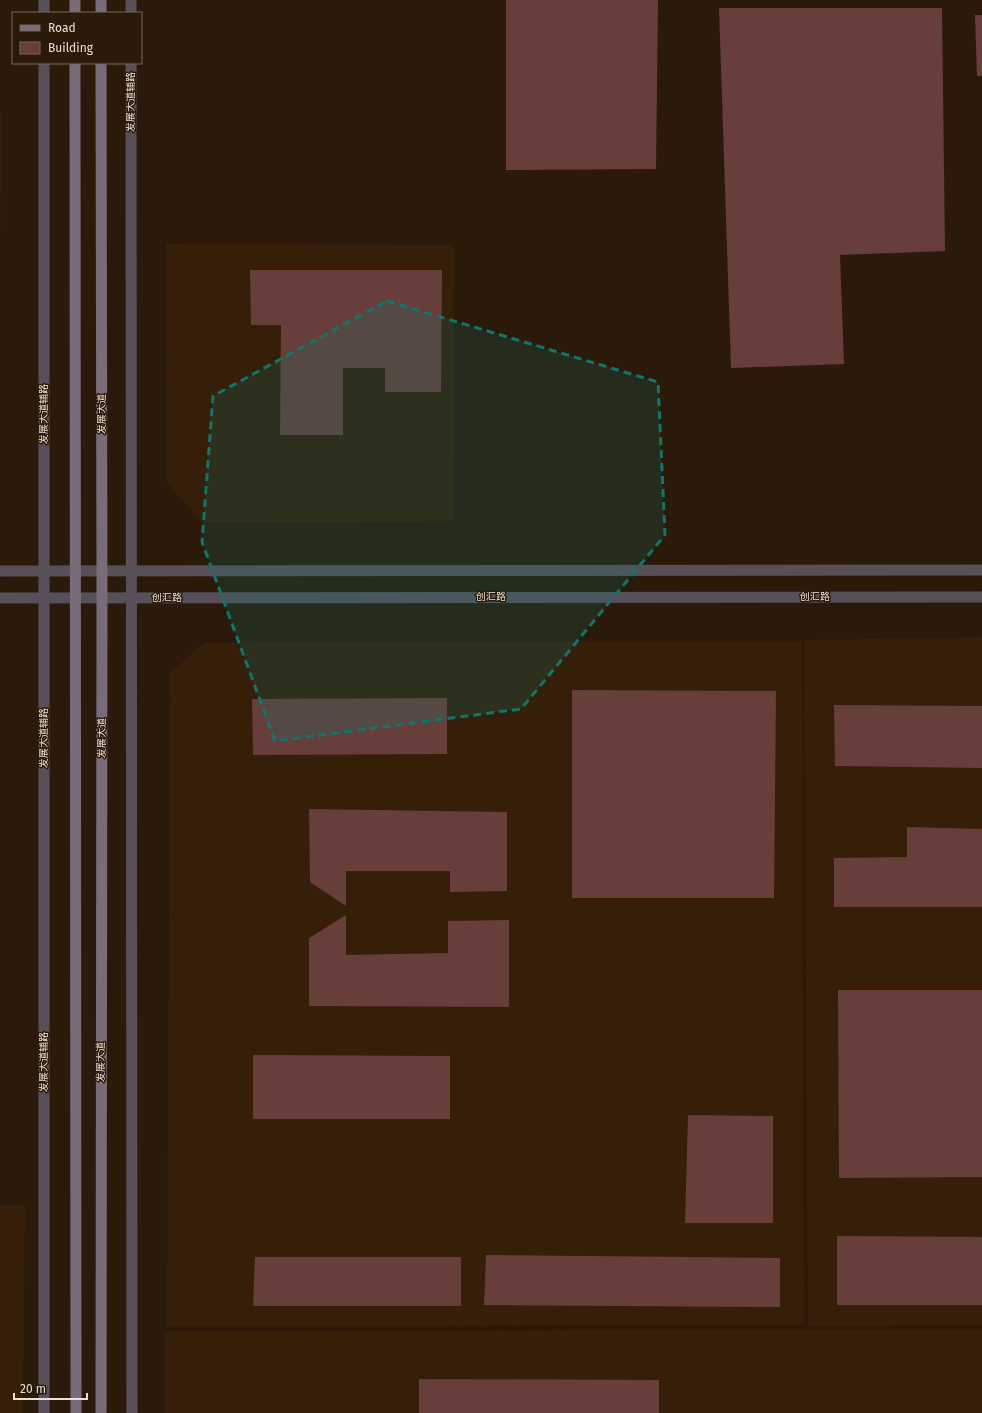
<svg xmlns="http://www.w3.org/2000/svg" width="982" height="1413" viewBox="0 0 982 1413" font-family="'Fira Sans','Noto Sans SC',sans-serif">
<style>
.built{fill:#351f08}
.building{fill:#673e3a}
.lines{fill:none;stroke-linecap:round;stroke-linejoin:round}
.minor{stroke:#575059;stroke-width:11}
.tertiary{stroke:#575059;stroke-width:11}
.secondary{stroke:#786b7a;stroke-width:11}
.marked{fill:#0f766e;fill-opacity:0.2;stroke:#0f766e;stroke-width:3;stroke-dasharray:8 5;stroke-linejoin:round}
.labels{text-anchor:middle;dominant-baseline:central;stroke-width:3;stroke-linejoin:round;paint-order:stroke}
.street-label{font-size:10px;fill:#eadfd4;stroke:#2b1a09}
</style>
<rect width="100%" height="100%" fill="#2b1a09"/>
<g class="built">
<path d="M0 114H2L0 240Z"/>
<path d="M166 244 454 245 453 521 203 523 167 483Z"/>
<path d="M982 637V1325L808 1326 804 640Z"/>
<path d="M802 641 804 1325 167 1326 170 673 204 643Z"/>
<path d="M0 1205H25L23 1413H0Z"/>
<path d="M982 1330V1413H165V1331Z"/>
</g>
<g class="building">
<path d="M506 0H658L656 169 506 170Z"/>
<path d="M719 8H942L945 251 840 255 844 364 731 368Z"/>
<path d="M975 15H982V76H977Z"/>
<path d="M250 270H442L441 392H385V368H343V435H280L281 325H251Z"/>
<path d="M572 690 776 691 774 898H572Z"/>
<path d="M447 698V754L253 755 252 699Z"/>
<path d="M834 705 982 706V768L835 766Z"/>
<path d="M309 809 507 812V891L450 892V871H346V906L310 882Z"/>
<path d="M907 827 982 829V907H834V858L907 857Z"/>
<path d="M346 915V955L448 953V921L509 920V1007L309 1006V938Z"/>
<path d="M838 990H982V1177L839 1178Z"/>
<path d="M253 1055 450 1056V1119H253Z"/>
<path d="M688 1115 773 1116V1223H685Z"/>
<path d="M837 1236 982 1237V1305H837Z"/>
<path d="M486 1255 780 1258V1307L484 1305Z"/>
<path d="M255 1257H461V1306H253Z"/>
<path d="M419 1379 659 1380V1413H419Z"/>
</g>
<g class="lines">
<g class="minor">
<path d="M44 0V13"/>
<path d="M131 0V13"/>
<path d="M44 63V1413"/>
<path d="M131 63 132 1413"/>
</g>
<g class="tertiary">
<path d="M0 571 982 570"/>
<path d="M0 598 982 597"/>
</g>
<g class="secondary">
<path d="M75 0V13"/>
<path d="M101 0V13"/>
<path d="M75 63 76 1413"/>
<path d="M101 1413 102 598 101 63"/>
</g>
</g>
<path class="marked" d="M387 301 658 382 665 535 521 709 275 741 202 542 213 396Z"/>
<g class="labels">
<g class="street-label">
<text transform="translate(131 102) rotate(-90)">发展大道辅路</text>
<text transform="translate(44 414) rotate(-90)">发展大道辅路</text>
<text transform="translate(102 414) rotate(-90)">发展大道</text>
<text x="491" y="597">创汇路</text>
<text x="815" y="597">创汇路</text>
<text x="167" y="598">创汇路</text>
<text transform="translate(44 738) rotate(-90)">发展大道辅路</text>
<text transform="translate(102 738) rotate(-90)">发展大道</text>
<text transform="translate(44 1062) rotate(-90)">发展大道辅路</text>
<text transform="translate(101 1062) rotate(-90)">发展大道</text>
</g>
</g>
<rect x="12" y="12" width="130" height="52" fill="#2b1a09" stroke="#77695a"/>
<rect x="20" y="25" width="20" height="6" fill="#786b7a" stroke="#77695a"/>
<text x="48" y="32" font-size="12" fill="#eadfd4">Road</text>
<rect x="20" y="42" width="20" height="12" fill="#673e3a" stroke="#77695a"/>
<text x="48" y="52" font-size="12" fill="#eadfd4">Building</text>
<path d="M14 1393v6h73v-6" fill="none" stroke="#eadfd4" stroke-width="2"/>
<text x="20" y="1393" font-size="12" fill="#eadfd4" stroke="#2b1a09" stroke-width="3" paint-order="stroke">20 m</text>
</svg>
